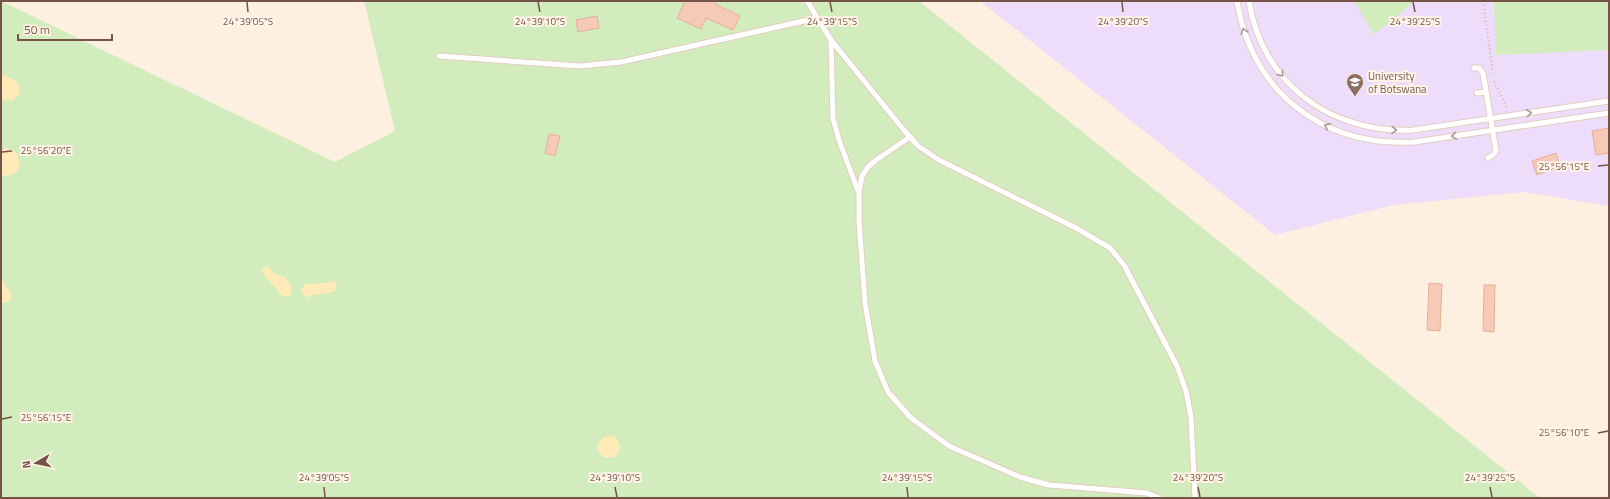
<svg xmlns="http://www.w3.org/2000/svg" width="1610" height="499" viewBox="0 0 1610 499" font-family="'Titillium Web',sans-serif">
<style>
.education{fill:#edddfa}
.green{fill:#d3ecbe}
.sand{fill:#ffeab8}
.building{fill:#f5cab6;stroke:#e8af95}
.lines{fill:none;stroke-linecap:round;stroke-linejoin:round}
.service-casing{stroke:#e4cdbe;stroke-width:7}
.path{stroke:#d9ae99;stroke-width:2;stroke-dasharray:1 3;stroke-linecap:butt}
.service{stroke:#fff;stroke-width:5}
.oneway{stroke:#ac9890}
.ticks{fill:none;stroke:#755346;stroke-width:1.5}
.labels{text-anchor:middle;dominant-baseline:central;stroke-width:4;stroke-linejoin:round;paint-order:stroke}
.education-label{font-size:11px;fill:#785e54;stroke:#fff4e7;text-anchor:start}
.ticks-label{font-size:10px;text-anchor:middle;fill:#755346;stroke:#fff4e7;stroke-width:4;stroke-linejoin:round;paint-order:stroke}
</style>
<rect width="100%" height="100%" fill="#fef0e0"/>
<path class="education" d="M980 1H1609V206L1525 192 1394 205 1275 235Z"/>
<g class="green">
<path d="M1 1 335 162 395 131 364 1H919L1540 498H1Z"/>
<path d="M1354 1H1415L1374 35Z"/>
<path d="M1494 1H1609V50L1496 55Z"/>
</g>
<g class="sand">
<path d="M1 75 13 79 19 85V94L13 100H4L1 98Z"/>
<path d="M6 148 16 152 20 162 17 172 7 176 1 175V150Z"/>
<path d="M266 266 270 268C275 277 279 274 286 278L292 287 291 295 286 297 281 295C277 288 262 276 262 269Z"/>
<path d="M1 278 12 296 10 301 5 303 1 301Z"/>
<path d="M331 281 335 282 337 287 333 292 313 295 308 298 302 293V288L305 284 327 283Z"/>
<circle cx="609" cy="447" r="11"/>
</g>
<g class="building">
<path d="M685 1H716L715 4 740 16 733 30 706 18 701 29 677 18Z"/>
<path d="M597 16 599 28 578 32 576 20Z"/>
<path d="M1609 128V153L1596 155 1592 131Z"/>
<path d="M549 134 560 136 555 156 545 153Z"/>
<path d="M1556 153 1560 166 1537 175 1532 161Z"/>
<path d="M1429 283 1442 284 1440 331 1427 330Z"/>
<path d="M1484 285H1495L1494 332 1483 331Z"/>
</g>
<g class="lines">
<defs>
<g id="service">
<path d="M807 1 831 40 903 129 918 146 939 160 1076 228 1110 248 1124 265 1177 366 1186 391 1191 417 1195 498"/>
<path d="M1237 1C1252 92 1322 147 1414 142L1609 113"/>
<path d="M1249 1C1262 84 1331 134 1413 130L1609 101"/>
<path d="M831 40 833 118 839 140 858 191"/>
<path d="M439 56 580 66 621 62 817 18"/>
<path d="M1474 68H1479L1483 73 1496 151 1493 155 1488 158"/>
<path d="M1477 93 1486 92"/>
<path d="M910 137 876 160 868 167 862 176 859 192V221L865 303 875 361 888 392 911 418 949 446 1020 477 1049 485 1147 493 1159 498"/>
</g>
</defs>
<use href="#service" class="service-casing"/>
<g class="path">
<path d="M1483 1 1493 73"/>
<path d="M1494 81 1507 108"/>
</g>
<use href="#service" class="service"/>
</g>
<defs><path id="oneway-chevron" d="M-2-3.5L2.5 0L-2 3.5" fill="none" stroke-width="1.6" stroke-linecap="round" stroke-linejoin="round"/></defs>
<g class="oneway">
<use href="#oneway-chevron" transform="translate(1244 31) rotate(-107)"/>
<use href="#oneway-chevron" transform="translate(1281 74) rotate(52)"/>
<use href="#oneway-chevron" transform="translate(1529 113) rotate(-8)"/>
<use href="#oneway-chevron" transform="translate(1327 126) rotate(-152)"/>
<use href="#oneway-chevron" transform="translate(1394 130) rotate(2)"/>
<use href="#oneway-chevron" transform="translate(1454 136) rotate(171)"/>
</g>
<path class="ticks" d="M247 2 248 12M538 2 540 12M830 2 832 12M1122 2 1123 12M1413 2 1415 12M2 152 12 151M1598 166 1608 165M2 419 12 417M1598 433 1608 431M324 487 325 497M615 487 617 497M907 487 908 497M1198 487 1200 497M1490 487 1492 497"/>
<defs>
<symbol id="university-pin" viewBox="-11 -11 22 30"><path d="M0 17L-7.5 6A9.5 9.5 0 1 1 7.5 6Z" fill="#8d6e63" stroke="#fff4e7"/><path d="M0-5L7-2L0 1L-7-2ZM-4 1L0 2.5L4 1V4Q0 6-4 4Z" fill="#fff"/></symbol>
</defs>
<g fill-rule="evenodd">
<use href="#university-pin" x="1345" y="72" width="20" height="27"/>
</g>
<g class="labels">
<g class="education-label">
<text x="1368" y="76">University<tspan x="1368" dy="13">of Botswana</tspan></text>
</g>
</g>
<g class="ticks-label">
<text x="248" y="25">24°39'05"S</text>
<text x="540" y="25">24°39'10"S</text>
<text x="832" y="25">24°39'15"S</text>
<text x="1123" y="25">24°39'20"S</text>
<text x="1415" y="25">24°39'25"S</text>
<text x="46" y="154">25°56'20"E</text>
<text x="1564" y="170">25°56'15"E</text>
<text x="46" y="421">25°56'15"E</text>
<text x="1564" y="436">25°56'10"E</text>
<text x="324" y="481">24°39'05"S</text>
<text x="615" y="481">24°39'10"S</text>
<text x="907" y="481">24°39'15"S</text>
<text x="1198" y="481">24°39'20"S</text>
<text x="1490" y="481">24°39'25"S</text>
</g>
<rect width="1610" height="499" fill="none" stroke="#755346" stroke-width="4"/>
<g transform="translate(36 463) rotate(261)" stroke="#fff4e7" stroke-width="3" paint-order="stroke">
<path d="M0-3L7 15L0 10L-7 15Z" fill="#755346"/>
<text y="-6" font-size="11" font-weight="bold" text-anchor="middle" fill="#755346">N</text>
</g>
<path d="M18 34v6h94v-6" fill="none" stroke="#755346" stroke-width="2"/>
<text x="24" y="34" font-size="12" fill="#755346" stroke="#fff4e7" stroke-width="3" paint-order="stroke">50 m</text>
</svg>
